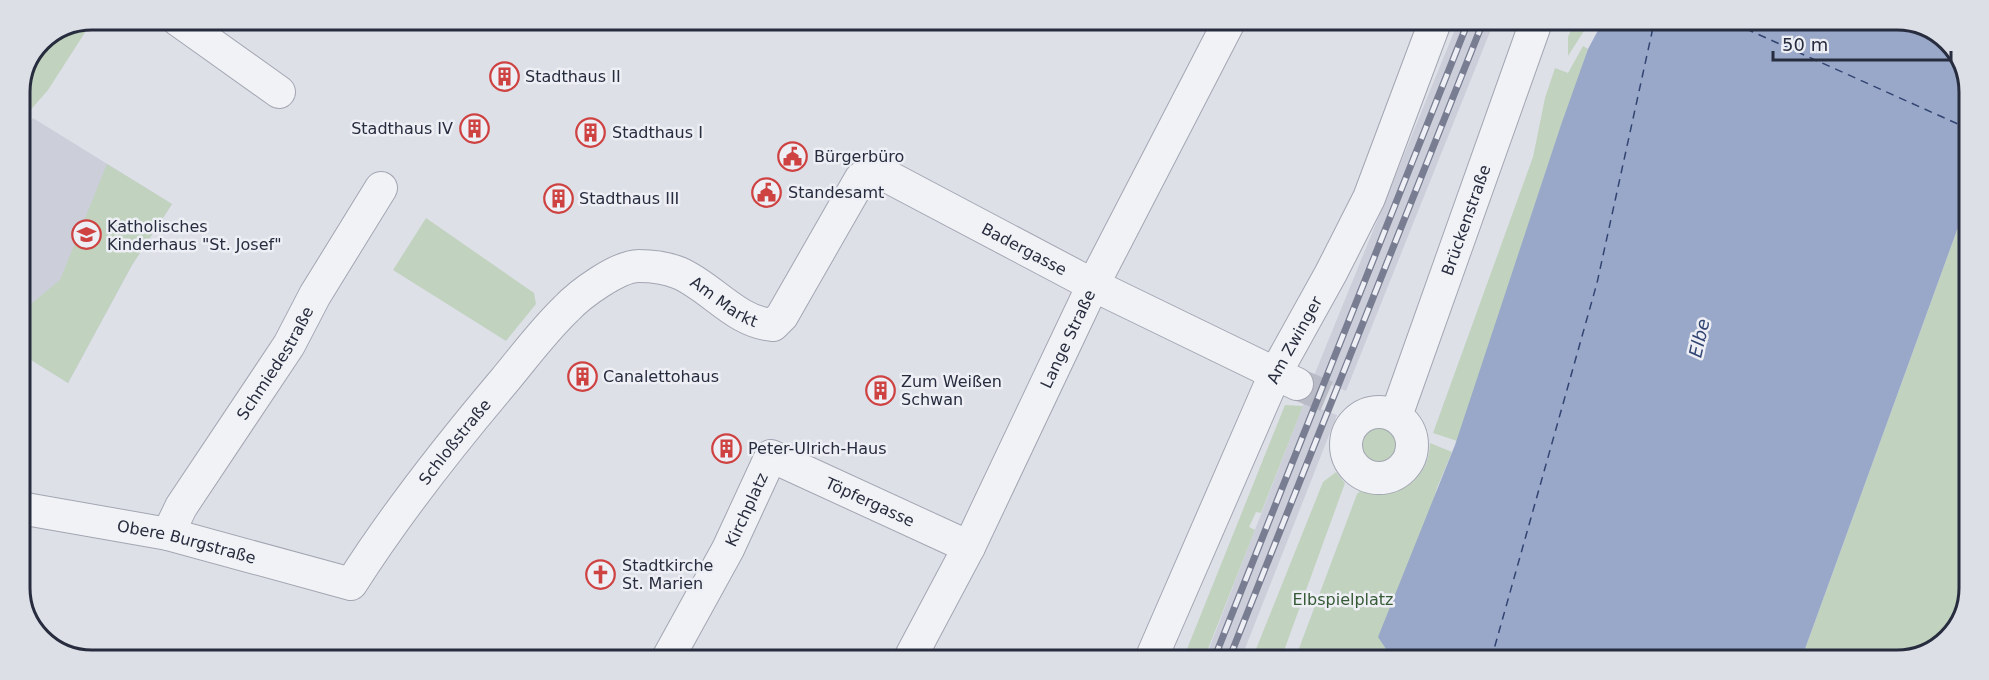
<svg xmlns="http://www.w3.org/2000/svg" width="1989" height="680" viewBox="0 0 1989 680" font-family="'DejaVu Sans',sans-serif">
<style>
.built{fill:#cccfda}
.green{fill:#c1d2bf}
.water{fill:#99a8c8}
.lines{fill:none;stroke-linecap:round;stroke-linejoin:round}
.ferry{stroke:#314472;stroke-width:1.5;stroke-dasharray:8 6;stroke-linecap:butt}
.minor-tunnel{stroke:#b9bcc6;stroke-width:32;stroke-dasharray:32 16;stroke-linecap:butt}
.minor-casing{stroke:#a3a6b2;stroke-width:34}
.minor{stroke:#f1f2f6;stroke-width:32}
.rail-casing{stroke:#787d91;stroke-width:7}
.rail{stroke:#edeff5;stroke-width:4.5;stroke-dasharray:14;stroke-linecap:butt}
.labels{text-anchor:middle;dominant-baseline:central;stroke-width:5;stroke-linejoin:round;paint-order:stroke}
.poi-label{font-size:16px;fill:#272c3e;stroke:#edeff5;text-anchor:start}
.street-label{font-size:16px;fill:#272c3e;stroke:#edeff5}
.park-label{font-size:16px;fill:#365a35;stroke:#edeff5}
.water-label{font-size:18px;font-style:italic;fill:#314472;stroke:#edeff5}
.rim{fill:none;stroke:#272c3e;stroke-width:3}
</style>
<rect width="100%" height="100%" fill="#dee0e8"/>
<g class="built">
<path d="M1458 22H1494L1346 391 1313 378Z"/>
<path d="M33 118 172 204 132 265 68 383 20 353V138Z"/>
<path d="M1304 403 1337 415 1241 659H1205Z"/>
</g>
<g class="green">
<path d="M93 20 48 90 20 122V88L47 38Z"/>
<path d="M1574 23H1589L1568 56V37Z"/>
<path d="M1583 46 1588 49 1457 441 1433 433 1533 157 1545 98 1555 68 1568 73Z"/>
<path d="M107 164 172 204 132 265 68 383 20 353V313L60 280Z"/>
<path d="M1969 197 1966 611 1941 646 1897 660H1801Z"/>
<path d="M426 218 534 293 536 304 506 341 393 270Z"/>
<path d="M1285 405 1303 406 1261 513 1256 512 1249 527 1255 530 1204 659H1183Z"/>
<circle cx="1380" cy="445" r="19"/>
<path d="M1430 443 1452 452 1437 488 1386 659H1295L1357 494 1360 491C1395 501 1429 482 1430 443Z"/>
<path d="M1336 472 1345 483 1281 659H1252L1323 482Z"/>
</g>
<path class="water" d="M1602 23H1920L1954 48 1969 87V197L1801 660 1386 659 1388 652 1378 637 1455 445 1561 125 1588 49Z"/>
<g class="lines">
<g class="ferry">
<path d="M1733 23 1969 129"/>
<path d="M1491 660 1597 283 1654 23"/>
</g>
<path class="minor-tunnel" d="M1297 384 1340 402"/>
<defs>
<g id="minor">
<path d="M178 20 279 92"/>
<circle cx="1379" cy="445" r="33"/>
<path id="s1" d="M1396 416 1536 22"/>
<path id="s2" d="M20 508 168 534 351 584C396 513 449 446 504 381 524 357 543 331 566 309 580 294 618 266 639 266 652 266 667 268 679 273 712 287 735 322 773 325L782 316 861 178 872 173H881L1093 285 1297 384"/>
<path id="s3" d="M168 534 181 507 289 345 315 295 381 188"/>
<path id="s4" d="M668 658 728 549 771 456 969 547"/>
<path id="s5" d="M910 658 969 547 1093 285 1229 22"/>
<path id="s6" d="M1151 659 1275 374 1331 273 1369 198 1435 22"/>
</g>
</defs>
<use href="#minor" class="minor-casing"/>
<use href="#minor" class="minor"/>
<defs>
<g id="rail">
<path d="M1214 659 1468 22"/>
<path d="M1229 659 1483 22"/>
</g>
</defs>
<use href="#rail" class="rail-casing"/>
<use href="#rail" class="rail"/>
</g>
<defs>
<symbol id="building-ring" viewBox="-11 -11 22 22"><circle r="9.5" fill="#edeff5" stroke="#ce4342" stroke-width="1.5"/><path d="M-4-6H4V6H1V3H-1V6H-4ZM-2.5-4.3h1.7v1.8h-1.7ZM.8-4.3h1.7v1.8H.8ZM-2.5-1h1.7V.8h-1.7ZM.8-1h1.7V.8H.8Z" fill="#ce4342"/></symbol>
<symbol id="civic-ring" viewBox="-11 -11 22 22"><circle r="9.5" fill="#edeff5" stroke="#ce4342" stroke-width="1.5"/><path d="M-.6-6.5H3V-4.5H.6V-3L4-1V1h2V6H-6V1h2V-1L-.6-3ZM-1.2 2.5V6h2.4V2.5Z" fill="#ce4342"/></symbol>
<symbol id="school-ring" viewBox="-11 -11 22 22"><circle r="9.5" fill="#edeff5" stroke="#ce4342" stroke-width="1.5"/><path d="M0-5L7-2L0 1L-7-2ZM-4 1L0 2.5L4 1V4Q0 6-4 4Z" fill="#ce4342"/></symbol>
<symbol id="church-ring" viewBox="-11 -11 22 22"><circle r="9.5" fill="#edeff5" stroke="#ce4342" stroke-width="1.5"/><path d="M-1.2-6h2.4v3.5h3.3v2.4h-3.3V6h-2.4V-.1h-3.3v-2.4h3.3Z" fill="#ce4342"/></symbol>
</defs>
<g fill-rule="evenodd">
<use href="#building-ring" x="488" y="60" width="33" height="33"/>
<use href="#building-ring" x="458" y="112" width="33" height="33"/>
<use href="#building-ring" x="574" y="116" width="33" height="33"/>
<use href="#civic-ring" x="776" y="140" width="33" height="33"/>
<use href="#civic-ring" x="750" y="176" width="33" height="33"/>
<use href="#building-ring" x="542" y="182" width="33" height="33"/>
<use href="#school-ring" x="70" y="218" width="33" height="33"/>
<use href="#building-ring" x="566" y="360" width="33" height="33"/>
<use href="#building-ring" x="864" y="374" width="33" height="33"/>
<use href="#building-ring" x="710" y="432" width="33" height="33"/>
<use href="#church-ring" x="584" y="558" width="33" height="33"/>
</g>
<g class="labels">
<g class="poi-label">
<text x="525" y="76">Stadthaus II</text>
<text x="453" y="128" text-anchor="end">Stadthaus IV</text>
<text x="612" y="132">Stadthaus I</text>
<text x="814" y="156">Bürgerbüro</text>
<text x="788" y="192">Standesamt</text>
<text x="579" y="198">Stadthaus III</text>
<text x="107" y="226">Katholisches<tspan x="107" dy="18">Kinderhaus "St. Josef"</tspan></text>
<text x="603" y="376">Canalettohaus</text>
<text x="901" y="381">Zum Weißen<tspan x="901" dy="18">Schwan</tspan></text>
<text x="748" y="448">Peter-Ulrich-Haus</text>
<text x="622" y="565">Stadtkirche<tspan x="622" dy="18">St. Marien</tspan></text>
</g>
<g class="street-label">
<text stroke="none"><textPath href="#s1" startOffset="208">Brückenstraße</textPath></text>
<text stroke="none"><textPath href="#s2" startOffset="1280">Badergasse</textPath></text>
<text stroke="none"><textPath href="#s2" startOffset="870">Am Markt</textPath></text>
<text stroke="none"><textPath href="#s5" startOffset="356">Lange Straße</textPath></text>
<text stroke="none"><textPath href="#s6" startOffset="350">Am Zwinger</textPath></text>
<text stroke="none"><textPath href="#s3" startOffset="202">Schmiedestraße</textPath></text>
<text stroke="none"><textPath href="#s2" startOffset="516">Schloßstraße</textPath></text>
<text stroke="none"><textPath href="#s4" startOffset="336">Töpfergasse</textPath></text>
<text stroke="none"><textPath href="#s4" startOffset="168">Kirchplatz</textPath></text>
<text stroke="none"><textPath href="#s2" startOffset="170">Obere Burgstraße</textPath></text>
</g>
<g class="park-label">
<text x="1343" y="599">Elbspielplatz</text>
</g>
<g class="water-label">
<text transform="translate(1699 338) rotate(-77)">Elbe</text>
</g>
</g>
<path d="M0 0H1989V680H0ZM92 30H1897A62 62 0 0 1 1959 92V588A62 62 0 0 1 1897 650H92A62 62 0 0 1 30 588V92A62 62 0 0 1 92 30Z" fill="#dddfe6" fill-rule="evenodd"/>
<path class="rim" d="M92 30H1897A62 62 0 0 1 1959 92V588A62 62 0 0 1 1897 650H92A62 62 0 0 1 30 588V92A62 62 0 0 1 92 30Z"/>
<path d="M1773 51v9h178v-9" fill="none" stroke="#272c3e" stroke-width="3"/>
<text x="1782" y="51" font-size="18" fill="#272c3e" stroke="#edeff5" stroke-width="4.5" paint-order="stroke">50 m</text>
</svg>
